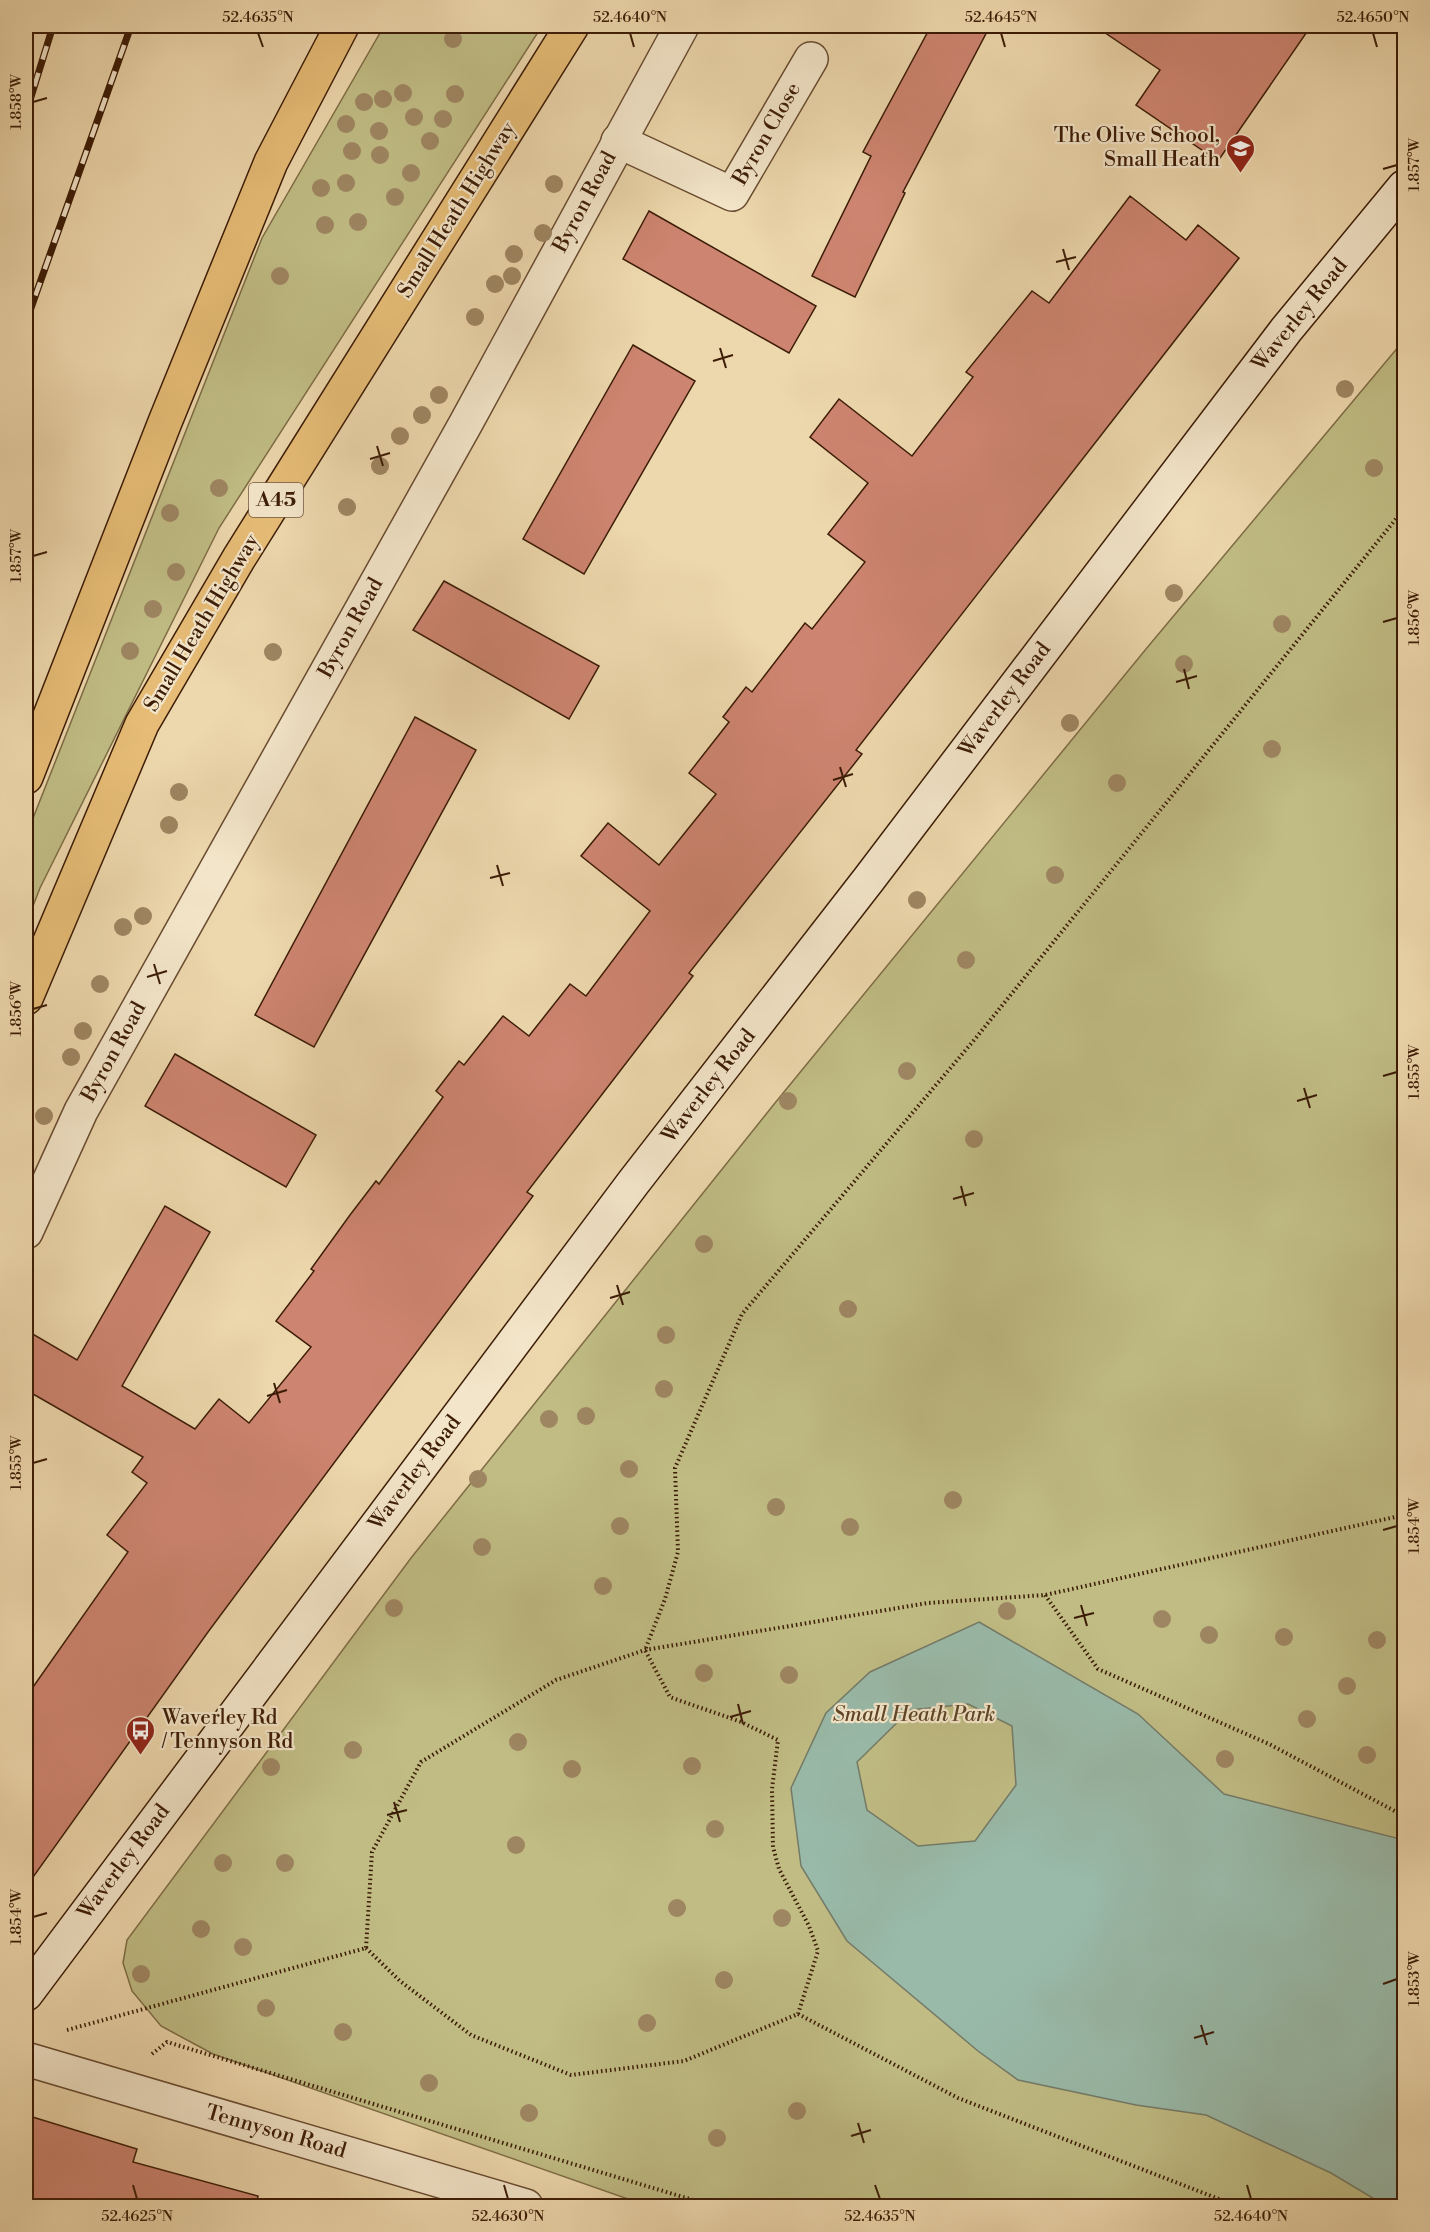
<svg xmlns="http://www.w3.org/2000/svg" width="1430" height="2232" viewBox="0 0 1430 2232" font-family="'Libre Bodoni',serif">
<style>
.green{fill:#c0bc84;stroke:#7e6c45;stroke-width:1.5}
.water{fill:#99baa9;stroke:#747b68;stroke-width:1.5;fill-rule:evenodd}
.building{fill:#cd8470;stroke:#3c1c06;stroke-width:1.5}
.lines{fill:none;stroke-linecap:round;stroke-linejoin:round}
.street-casing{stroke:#684b30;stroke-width:36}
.secondary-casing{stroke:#3c1c06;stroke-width:36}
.highway-casing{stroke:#3c1c06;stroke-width:36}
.path{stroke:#3c1c06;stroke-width:4;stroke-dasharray:1.5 3;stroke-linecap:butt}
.street{stroke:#f3e5c9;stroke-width:33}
.secondary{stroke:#f3e5c9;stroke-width:33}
.highway{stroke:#e6bc76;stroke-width:33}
.rail-casing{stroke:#3c1c06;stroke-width:7}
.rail{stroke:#f3e5c9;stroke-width:4.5;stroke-dasharray:14;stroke-linecap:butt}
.tree{fill:#9e8662}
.ticks{fill:none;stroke:#3c1c06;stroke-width:2}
.labels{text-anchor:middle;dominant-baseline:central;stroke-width:4.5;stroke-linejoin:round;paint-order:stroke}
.shield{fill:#f3e5c9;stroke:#735840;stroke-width:1.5}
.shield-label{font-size:20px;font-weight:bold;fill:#3c1c06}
.street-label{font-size:21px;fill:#3c1c06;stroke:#f3e5c9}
.poi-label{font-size:21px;fill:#3c1c06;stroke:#f3e5c9;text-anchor:end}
.park-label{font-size:21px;font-style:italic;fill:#5d4426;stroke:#f3e5c9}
.neatline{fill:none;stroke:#3c1c06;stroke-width:2}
.ticks-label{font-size:15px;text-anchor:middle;fill:#3c1c06}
</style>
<rect width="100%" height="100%" fill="#edd7ac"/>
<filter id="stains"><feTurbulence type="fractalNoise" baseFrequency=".00333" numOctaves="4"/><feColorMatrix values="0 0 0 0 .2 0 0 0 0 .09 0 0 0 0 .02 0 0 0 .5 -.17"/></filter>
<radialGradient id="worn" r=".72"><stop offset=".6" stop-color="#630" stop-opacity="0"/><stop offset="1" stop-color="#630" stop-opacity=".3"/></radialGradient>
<g class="green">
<path d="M384 26H542L219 528 40 888 26 924V836L262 238Z"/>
<path d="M1404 340V2206H648L213 2054 161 2026 132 1991 123 1963 127 1940 411 1558 775 1103 1146 649Z"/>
</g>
<path class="water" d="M979 1622 1138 1714 1224 1794 1404 1840V2206H1386L1331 2173 1206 2115 1136 2105 1018 2080 978 2051 847 1941 801 1866 791 1788 826 1713 870 1672ZM968 1704 1012 1726 1016 1785 975 1841 918 1846 867 1810 857 1762 910 1710Z"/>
<g class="building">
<path d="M931 26H990L903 192 905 193 855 297 812 276 871 156 863 152Z"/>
<path d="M1095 26H1311L1218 161 1136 105 1160 70Z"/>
<path d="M1130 196 1186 240 1198 225 1239 258 856 750 862 754 689 973 693 976 527 1192 533 1196 208 1632 26 1887V1697L128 1552 107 1535 147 1483 132 1472 143 1457 26 1390V1330L77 1360 165 1206 210 1232 122 1386 195 1429 219 1399 249 1423 311 1347 276 1321 314 1271 311 1269 350 1215 376 1181 379 1184 443 1097 436 1091 459 1061 464 1065 503 1016 529 1036 570 984 586 996 650 911 581 856 608 823 659 865 716 794 689 773 729 722 723 717 746 687 752 692 805 623 812 629 865 562 828 534 868 483 810 437 839 399 912 456 973 377 966 372 1032 291 1049 303Z"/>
<path d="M649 211 816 306 789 353 623 259Z"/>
<path d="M633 345 695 381 584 574 523 539Z"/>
<path d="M444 581 599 666 569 719 413 630Z"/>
<path d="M415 717 476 750 314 1047 255 1015Z"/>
<path d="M175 1054 316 1135 286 1187 145 1106Z"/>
<path d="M26 2115 137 2149 133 2162 258 2196 256 2206H26Z"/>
</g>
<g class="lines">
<defs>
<g id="street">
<path d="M618 141 732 194 811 59"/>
<path d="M26 1232 81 1111 466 423 682 26"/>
<path d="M26 2059 526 2206"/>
</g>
<path id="secondary" d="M26 1994 633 1183 869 879 1286 330 1404 187"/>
<g id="highway">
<path d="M26 777 165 422 271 162 342 26"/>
<path d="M26 998 142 724 239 558 572 26"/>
</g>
</defs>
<use href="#street" class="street-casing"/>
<use href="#secondary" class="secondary-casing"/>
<use href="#highway" class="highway-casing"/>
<g class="path">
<path d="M1045 1595 1098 1669 1269 1744 1404 1816"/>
<path d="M366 1948 400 1981 471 2035 571 2075 684 2061 798 2014 818 1951 809 1926 779 1869 773 1847 772 1789 778 1740 741 1722 670 1697 645 1650 665 1599 678 1552 675 1468 742 1314 975 1039 1404 509"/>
<path d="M798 2014 958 2098 1237 2206"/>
<path d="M67 2030 366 1948 372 1852 421 1762 556 1680 645 1650 928 1603 1045 1595 1404 1515"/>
<path d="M152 2054 167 2042 713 2206"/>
</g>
<use href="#street" class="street"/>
<use href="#secondary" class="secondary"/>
<use href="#highway" class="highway"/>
<defs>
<g id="rail">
<path d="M26 38 30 26"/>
<path d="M26 113 53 26"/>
<path d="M26 322 131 26"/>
</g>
</defs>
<use href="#rail" class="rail-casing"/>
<use href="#rail" class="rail"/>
</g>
<g class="tree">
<circle cx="453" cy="39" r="9"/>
<circle cx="403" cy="93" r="9"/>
<circle cx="455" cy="94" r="9"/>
<circle cx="383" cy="99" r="9"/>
<circle cx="364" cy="102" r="9"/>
<circle cx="414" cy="117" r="9"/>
<circle cx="443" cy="119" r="9"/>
<circle cx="346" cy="124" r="9"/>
<circle cx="379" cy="131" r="9"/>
<circle cx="430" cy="141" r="9"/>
<circle cx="352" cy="151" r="9"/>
<circle cx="380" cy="155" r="9"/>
<circle cx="411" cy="173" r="9"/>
<circle cx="346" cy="183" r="9"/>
<circle cx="554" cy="184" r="9"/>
<circle cx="321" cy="188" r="9"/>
<circle cx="395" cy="197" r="9"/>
<circle cx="358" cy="222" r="9"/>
<circle cx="325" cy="225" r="9"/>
<circle cx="543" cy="233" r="9"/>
<circle cx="514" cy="254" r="9"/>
<circle cx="280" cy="276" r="9"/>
<circle cx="512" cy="276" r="9"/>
<circle cx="495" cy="284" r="9"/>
<circle cx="475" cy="317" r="9"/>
<circle cx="1345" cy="389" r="9"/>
<circle cx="439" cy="395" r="9"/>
<circle cx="422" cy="415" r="9"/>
<circle cx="400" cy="436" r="9"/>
<circle cx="380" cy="466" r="9"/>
<circle cx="1374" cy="468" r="9"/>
<circle cx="219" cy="488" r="9"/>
<circle cx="347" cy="507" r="9"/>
<circle cx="170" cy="513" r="9"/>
<circle cx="176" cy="572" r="9"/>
<circle cx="1174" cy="593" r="9"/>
<circle cx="153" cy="609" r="9"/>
<circle cx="1282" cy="624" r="9"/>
<circle cx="130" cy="651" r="9"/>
<circle cx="273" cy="652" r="9"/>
<circle cx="1184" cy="664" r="9"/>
<circle cx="1070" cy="723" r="9"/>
<circle cx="1272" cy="749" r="9"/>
<circle cx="1117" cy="783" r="9"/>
<circle cx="179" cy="792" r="9"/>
<circle cx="169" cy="825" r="9"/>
<circle cx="1055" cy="875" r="9"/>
<circle cx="917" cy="900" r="9"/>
<circle cx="143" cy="916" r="9"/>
<circle cx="123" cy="927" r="9"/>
<circle cx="966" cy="960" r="9"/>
<circle cx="100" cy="984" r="9"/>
<circle cx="83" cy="1031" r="9"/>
<circle cx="71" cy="1057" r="9"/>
<circle cx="907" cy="1071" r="9"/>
<circle cx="788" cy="1101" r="9"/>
<circle cx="44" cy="1116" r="9"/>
<circle cx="974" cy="1139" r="9"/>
<circle cx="704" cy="1244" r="9"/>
<circle cx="848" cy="1309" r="9"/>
<circle cx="666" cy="1335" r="9"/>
<circle cx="664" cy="1389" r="9"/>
<circle cx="586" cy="1416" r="9"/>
<circle cx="549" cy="1419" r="9"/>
<circle cx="629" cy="1469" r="9"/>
<circle cx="478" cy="1479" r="9"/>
<circle cx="953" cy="1500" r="9"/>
<circle cx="776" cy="1507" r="9"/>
<circle cx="620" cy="1526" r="9"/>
<circle cx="850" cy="1527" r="9"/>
<circle cx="482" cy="1547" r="9"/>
<circle cx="603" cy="1586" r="9"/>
<circle cx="394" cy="1608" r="9"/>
<circle cx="1007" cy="1611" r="9"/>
<circle cx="1162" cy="1619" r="9"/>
<circle cx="1209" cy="1635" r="9"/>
<circle cx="1284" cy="1637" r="9"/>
<circle cx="1377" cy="1640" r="9"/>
<circle cx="704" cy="1673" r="9"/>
<circle cx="789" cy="1675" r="9"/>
<circle cx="1347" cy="1686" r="9"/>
<circle cx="1307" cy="1719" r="9"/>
<circle cx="518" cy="1742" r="9"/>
<circle cx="353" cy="1750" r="9"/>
<circle cx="1367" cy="1755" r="9"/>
<circle cx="1225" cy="1759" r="9"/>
<circle cx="692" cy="1766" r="9"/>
<circle cx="271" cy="1767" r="9"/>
<circle cx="572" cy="1769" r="9"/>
<circle cx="715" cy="1829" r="9"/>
<circle cx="516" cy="1845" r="9"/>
<circle cx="223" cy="1863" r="9"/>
<circle cx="285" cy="1863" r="9"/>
<circle cx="677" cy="1908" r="9"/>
<circle cx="782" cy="1918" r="9"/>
<circle cx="201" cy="1929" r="9"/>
<circle cx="243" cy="1947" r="9"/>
<circle cx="141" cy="1974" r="9"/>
<circle cx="724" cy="1980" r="9"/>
<circle cx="266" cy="2008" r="9"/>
<circle cx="647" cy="2023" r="9"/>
<circle cx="343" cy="2032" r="9"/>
<circle cx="429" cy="2083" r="9"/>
<circle cx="797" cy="2111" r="9"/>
<circle cx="529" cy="2113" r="9"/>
<circle cx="717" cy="2138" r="9"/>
</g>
<path class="ticks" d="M258 33 263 47M630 33 634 47M1001 33 1005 47M1373 33 1377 47M33 102 47 98M1383 169 1397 165M1063 249 1069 270M1056 262 1076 257M720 348 726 368M713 361 733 355M377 446 383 466M370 459 390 453M33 556 47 552M1383 622 1397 618M1184 669 1189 689M1176 682 1197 676M840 767 846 787M833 780 853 774M497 865 503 886M490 878 510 873M154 964 160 984M147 977 167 971M33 1009 47 1005M1383 1076 1397 1072M1304 1088 1310 1108M1297 1101 1317 1095M961 1186 966 1206M953 1199 974 1193M617 1285 623 1305M610 1298 630 1292M274 1383 280 1403M267 1396 287 1390M33 1463 47 1459M1383 1530 1397 1526M1081 1605 1087 1626M1074 1618 1094 1613M738 1704 743 1724M730 1717 751 1711M394 1802 400 1822M387 1815 407 1810M33 1917 47 1913M1383 1984 1397 1979M1201 2025 1207 2045M1194 2038 1214 2032M858 2123 864 2143M851 2136 871 2130M133 2185 137 2199M504 2185 508 2199M875 2185 880 2199M1247 2185 1251 2199"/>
<defs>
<symbol id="school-pin" viewBox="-11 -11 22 30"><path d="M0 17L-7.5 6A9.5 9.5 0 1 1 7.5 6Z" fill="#8f2418" stroke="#f3e5c9"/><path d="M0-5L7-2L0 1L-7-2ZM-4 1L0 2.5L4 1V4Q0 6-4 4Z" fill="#fff"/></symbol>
<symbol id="bus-pin" viewBox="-11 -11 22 30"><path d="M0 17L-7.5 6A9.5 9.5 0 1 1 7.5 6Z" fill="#8f2418" stroke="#f3e5c9"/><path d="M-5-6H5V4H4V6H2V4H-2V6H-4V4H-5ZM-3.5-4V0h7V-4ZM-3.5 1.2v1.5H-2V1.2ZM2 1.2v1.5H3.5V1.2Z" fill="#fff"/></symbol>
</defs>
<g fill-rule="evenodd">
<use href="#school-pin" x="1224" y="132" width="33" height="45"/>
<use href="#bus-pin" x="124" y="1714" width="33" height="45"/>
</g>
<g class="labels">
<rect class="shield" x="249" y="483" width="54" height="34" rx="4.5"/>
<g class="shield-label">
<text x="276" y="500">A45</text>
</g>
<g class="street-label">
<text transform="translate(767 134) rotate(-60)">Byron Close</text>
<text transform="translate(585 202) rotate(-62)">Byron Road</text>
<text transform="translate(457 210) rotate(-58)">Small Heath Highway</text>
<text transform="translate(1300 315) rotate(-51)">Waverley Road</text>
<text transform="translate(202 623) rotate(-59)">Small Heath Highway</text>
<text transform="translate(351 628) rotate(-61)">Byron Road</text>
<text transform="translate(1005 700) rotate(-53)">Waverley Road</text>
<text transform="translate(114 1052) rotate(-61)">Byron Road</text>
<text transform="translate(709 1086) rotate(-52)">Waverley Road</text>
<text transform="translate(415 1473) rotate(-53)">Waverley Road</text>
<text transform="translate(124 1862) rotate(-53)">Waverley Road</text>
<text transform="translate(276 2132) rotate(16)">Tennyson Road</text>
</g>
<g class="poi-label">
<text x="1220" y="136">The Olive School,<tspan x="1220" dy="24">Small Heath</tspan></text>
<text x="162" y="1718" text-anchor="start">Waverley Rd<tspan x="162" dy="24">/ Tennyson Rd</tspan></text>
</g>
<g class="park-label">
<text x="914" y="1715">Small Heath Park</text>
</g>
</g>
<rect width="1430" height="2232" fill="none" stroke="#edd7ac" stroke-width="66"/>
<rect x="33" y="33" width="1364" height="2166" class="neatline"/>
<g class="ticks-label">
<text x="258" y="22">52.4635°N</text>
<text x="630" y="22">52.4640°N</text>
<text x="1001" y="22">52.4645°N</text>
<text x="1373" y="22">52.4650°N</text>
<text transform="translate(16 102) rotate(-90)" y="5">1.858°W</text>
<text transform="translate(1414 165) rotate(-90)" y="5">1.857°W</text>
<text transform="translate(16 556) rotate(-90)" y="5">1.857°W</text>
<text transform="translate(1414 618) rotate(-90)" y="5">1.856°W</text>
<text transform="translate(16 1009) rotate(-90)" y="5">1.856°W</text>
<text transform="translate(1414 1072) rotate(-90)" y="5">1.855°W</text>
<text transform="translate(16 1463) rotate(-90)" y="5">1.855°W</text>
<text transform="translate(1414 1526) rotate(-90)" y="5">1.854°W</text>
<text transform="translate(16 1917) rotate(-90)" y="5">1.854°W</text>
<text transform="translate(1414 1979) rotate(-90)" y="5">1.853°W</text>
<text x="137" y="2221">52.4625°N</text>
<text x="508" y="2221">52.4630°N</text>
<text x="880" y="2221">52.4635°N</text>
<text x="1251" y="2221">52.4640°N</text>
</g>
<rect width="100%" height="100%" filter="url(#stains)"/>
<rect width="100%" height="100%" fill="url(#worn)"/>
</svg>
